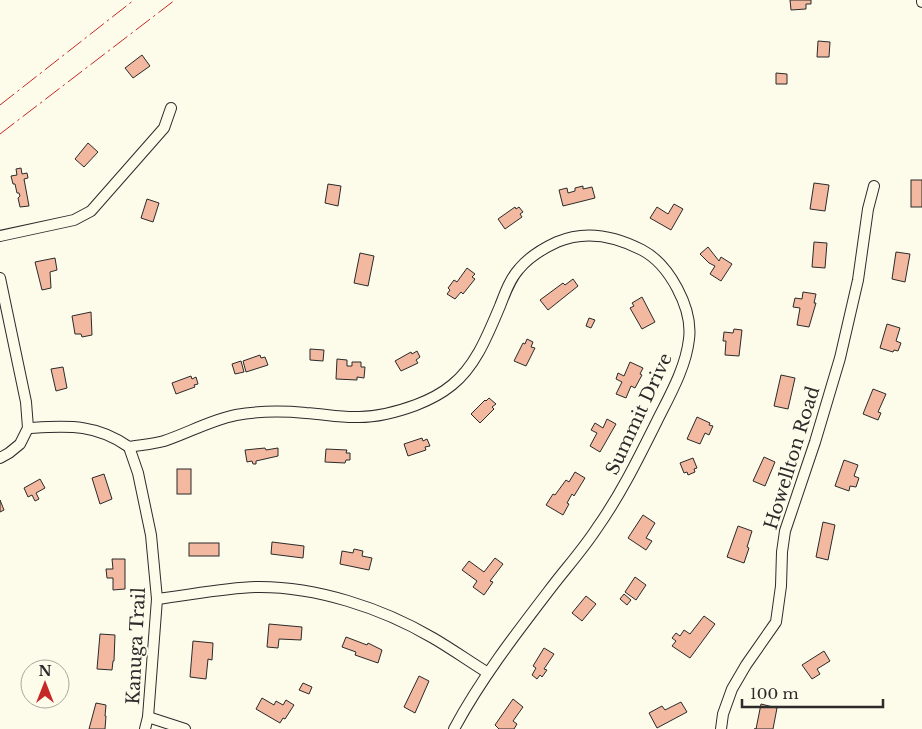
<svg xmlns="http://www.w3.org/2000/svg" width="922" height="729" viewBox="0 0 922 729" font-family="'Libre Baskerville',serif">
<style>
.building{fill:#f2b8a0;stroke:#2b2b2b}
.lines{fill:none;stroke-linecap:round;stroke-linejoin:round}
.minor-casing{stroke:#2b2b2b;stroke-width:12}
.minor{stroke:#fdfbea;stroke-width:10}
.power{stroke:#c62828;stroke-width:1;stroke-dasharray:18 4 2.5 4;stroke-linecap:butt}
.labels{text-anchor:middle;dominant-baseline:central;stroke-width:4;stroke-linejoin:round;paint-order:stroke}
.street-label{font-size:18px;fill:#2b2b2b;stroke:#fdfbea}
</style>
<rect width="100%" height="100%" fill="#fdfbea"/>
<g class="building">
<path d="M790 0H811V4H806V9L791 10Z"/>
<path d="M818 41 830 42 829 57H817Z"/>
<path d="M142 55 150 66 133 78 125 68Z"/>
<path d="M776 73 787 74V84H776Z"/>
<path d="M88 143 98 152 84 167 75 159Z"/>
<path d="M21 168 22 174 27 173 28 178 24 179 29 206 20 207 18 198 20 196 19 193H17L15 184H13L11 176 17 175 16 169Z"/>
<rect x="911" y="180" width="11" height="27"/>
<path d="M814 183 829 185 825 211 810 209Z"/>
<path d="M328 184 341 186 338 206 325 203Z"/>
<path d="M583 186V189L592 187 595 198 563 206 559 190 567 188 568 193 575 191V188Z"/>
<path d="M147 199 159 203 153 222 141 218Z"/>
<path d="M674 204 683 209 671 230 650 218 657 207 668 214Z"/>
<path d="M515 207 516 209 519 207 523 212 520 214 522 217 505 229 498 219Z"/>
<path d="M814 242 827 243 825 268 812 267Z"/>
<path d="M708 247 719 261 721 257 732 264 721 281 710 274 715 266 709 263 700 254Z"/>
<path d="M896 252 910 254 905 282 892 279Z"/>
<path d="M360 253 374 256 368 286 354 283Z"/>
<path d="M55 258 57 270 50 272 51 288 42 290 35 262Z"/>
<path d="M467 268 475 274 472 277 475 279 463 294 461 292 455 299 447 294 450 290 448 288 454 280 457 282Z"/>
<path d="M573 279 578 286 548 310 540 300 563 283 565 285Z"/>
<path d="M803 292 816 294 814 303H816L809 327 797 325 800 308 793 307 795 298 802 299Z"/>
<path d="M642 297 655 322 642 329 630 308 634 306 632 303Z"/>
<path d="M91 312 92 335 82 337 81 334H75L72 316Z"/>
<path d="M589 318 595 320 591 328 586 326Z"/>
<path d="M887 324 900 328 896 341 901 343 898 351 894 350 893 352 880 348Z"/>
<path d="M734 329 742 330 739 356 725 355 726 341H723L724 332 733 333Z"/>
<path d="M527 339 533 342 531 347 535 348 526 366 514 361 523 343 525 344Z"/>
<path d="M310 349 324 350 323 361 310 360Z"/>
<path d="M417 351 420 357 416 360 418 363 401 371 395 361 411 352 412 354Z"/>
<path d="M260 355 261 358 265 357 268 365 246 372 243 361Z"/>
<path d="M337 359 347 360V366H352V362H361V367H365L364 378 357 377V380L336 379Z"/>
<path d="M241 361 244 372 235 374 232 364Z"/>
<path d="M630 362 643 368 640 374 642 375 635 388 631 386 626 398 616 394 622 382 616 379 618 373 624 376Z"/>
<path d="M63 367 67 388 56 391 51 369Z"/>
<path d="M781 375 795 378 788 409 774 406Z"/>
<path d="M191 376 192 379 196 377 198 384 194 385 195 387 176 394 172 383Z"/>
<path d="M873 389 886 394 878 412 881 413 878 420 863 414Z"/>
<path d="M489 398 496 404 492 407 494 409 480 423 471 414 485 400 486 401Z"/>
<path d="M697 417 710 423 709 425 713 426 709 435 705 433 700 444 687 439Z"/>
<path d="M607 419 616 424 600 452 590 446 597 433 591 430 595 423 603 428Z"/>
<path d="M422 438 423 441 427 439 430 446 425 447 426 450 408 456 404 444Z"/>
<path d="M265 448 266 450 278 448V456L256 461V464H253L252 461 247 462 245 450Z"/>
<path d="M326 449 347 450 346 453H350V460H346L345 463 325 462Z"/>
<path d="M764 457 775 462 765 486 753 481Z"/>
<path d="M693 458 697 468 694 469 695 472 688 475 687 472 684 473 680 463Z"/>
<path d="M844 460 858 465 854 476 859 478 856 487 850 486 849 491 835 486Z"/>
<rect x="177" y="469" width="14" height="25"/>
<path d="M575 472 585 478 574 496 572 494 567 503 569 504 563 515 546 505 553 494 555 495 566 480 569 482Z"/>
<path d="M104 474 112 499 100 504 92 478Z"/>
<path d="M40 479 45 488 36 493 39 499 35 501 32 495 28 497 24 488Z"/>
<path d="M0 500 4 510 0 512Z"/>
<path d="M643 515 655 523 646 538 652 541 646 550 628 538Z"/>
<path d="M823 522 835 525 828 560 816 557Z"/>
<path d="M738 526 752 531 747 547 749 548 744 563 727 557Z"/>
<path d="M272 542 304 546 303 558 271 554Z"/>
<rect x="189" y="543" width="30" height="13"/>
<path d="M354 549 363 551 362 556 372 558 369 570 340 564 342 551 353 553Z"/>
<path d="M495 558 503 564 490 581 493 582 484 595 473 587 477 581 462 570 469 561 484 572Z"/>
<path d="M112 559H125V589L113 590V578H107L106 569H113Z"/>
<path d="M635 577 646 585 636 600 625 592Z"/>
<path d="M624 594 631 600 627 605 620 599Z"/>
<path d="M586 596 596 604 582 621 572 613Z"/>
<path d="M704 616 715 624 690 658 672 646 676 641 672 638 676 633 680 636 684 630 690 634Z"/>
<path d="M269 624 302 627 301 640 279 639 278 648 267 647Z"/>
<path d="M100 634 115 635 114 661H113L112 670 97 669Z"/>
<path d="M346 637 367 645 368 643 382 650 378 663 355 655 356 652 342 647Z"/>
<path d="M193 641 213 643 212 660 208 659 206 679 190 677Z"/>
<path d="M544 648 554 654 544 669 547 670 542 677 540 675 537 679 532 675 536 668 533 666Z"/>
<path d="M824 651 830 661 817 669 820 674 812 679 802 665Z"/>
<path d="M419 676 429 681 415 713 404 707Z"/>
<path d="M303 683 312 687 309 694 299 690Z"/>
<path d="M262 698 274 705 276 701 283 705 286 700 294 705 285 719 283 718 280 723 256 709Z"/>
<path d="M513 699 523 707 513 721 517 724 514 729H499L495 725Z"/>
<path d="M681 702 687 712 657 728 649 713 662 706 665 710Z"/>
<path d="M96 703 106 705 105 716H106L105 729H89Z"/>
<path d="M761 704 777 708 773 729H754H756Z"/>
</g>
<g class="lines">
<defs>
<g id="minor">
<path d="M922 2V1"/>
<path d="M0 236 74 220 91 211 164 128 171 108"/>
<path d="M0 278 26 402 28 428 20 444 9 453 0 458"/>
<path d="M28 428C67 426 95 423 129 447 140 445 153 444 164 441 188 433 211 420 236 415 258 411 284 411 306 413 324 414 342 418 359 417 379 417 397 412 416 405 429 400 441 394 452 385 476 366 488 334 500 306 505 293 510 279 519 269 528 258 544 248 557 242 585 230 615 236 642 250 669 264 693 308 689 339 686 367 670 395 657 421 639 457 621 494 597 528 584 548 568 566 554 584 518 631 482 677 454 729"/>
<path d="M129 447 138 473 151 535 157 599 148 717 145 729"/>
<path d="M157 599C190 595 223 588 256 587 315 586 382 608 433 638 452 649 470 662 488 673"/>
<path d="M148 717 185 729"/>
<path d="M721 729 723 714 732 689 746 665 776 622 781 586 782 552 785 531 815 442 840 358 858 280 868 209 874 186"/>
</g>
</defs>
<use href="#minor" class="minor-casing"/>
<use href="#minor" class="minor"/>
<g class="power">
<path d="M0 105 134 0"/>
<path d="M0 134 175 0"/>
</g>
</g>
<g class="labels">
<g class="street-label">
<text transform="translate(639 414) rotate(-65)">Summit Drive</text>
<text transform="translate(792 458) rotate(-73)">Howellton Road</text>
<text transform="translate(136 646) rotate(-87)">Kanuga Trail</text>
</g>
</g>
<g transform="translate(45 684)"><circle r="24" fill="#fdfbea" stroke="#a9a89e"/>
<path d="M0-4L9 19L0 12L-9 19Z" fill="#c62828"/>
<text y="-8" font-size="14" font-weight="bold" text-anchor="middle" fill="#2b2b2b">N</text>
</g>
<path d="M742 699v8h141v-8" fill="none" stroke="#2b2b2b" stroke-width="2.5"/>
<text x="750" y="699" font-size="15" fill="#2b2b2b" stroke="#fdfbea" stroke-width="4" paint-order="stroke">100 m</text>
</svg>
